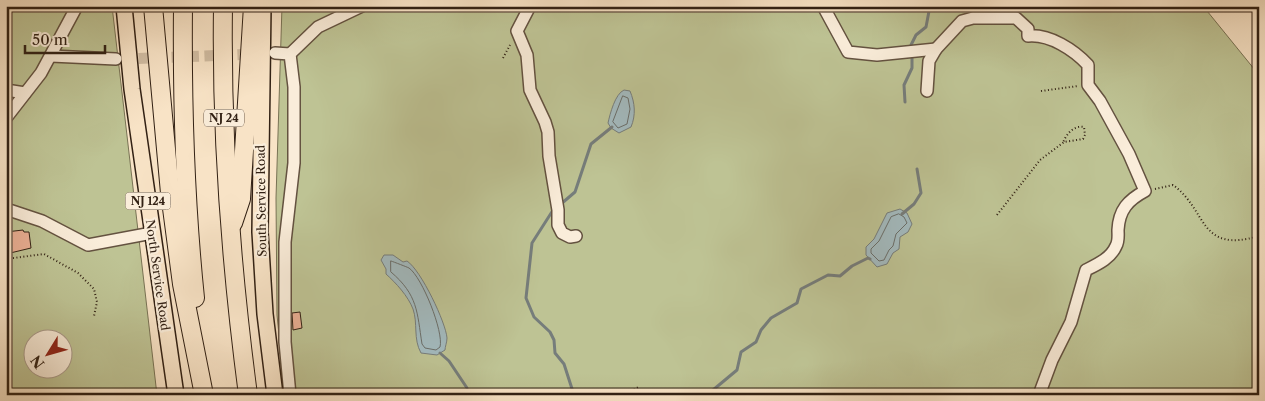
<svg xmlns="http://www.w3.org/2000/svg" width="1265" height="401" viewBox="0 0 1265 401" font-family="'Libre Caslon Text',serif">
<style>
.green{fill:#bec394;stroke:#787254;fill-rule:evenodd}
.water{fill:#a3bbc0;stroke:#767d7b}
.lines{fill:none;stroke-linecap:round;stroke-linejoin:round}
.shore{stroke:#6a6e6a;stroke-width:1}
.stream{stroke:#767d7b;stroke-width:3}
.building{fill:#eaaf94;stroke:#322114}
.minor-tunnel{stroke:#d0bca2;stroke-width:11;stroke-dasharray:11 5.5;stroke-linecap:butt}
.minor-casing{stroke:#645240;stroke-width:14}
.major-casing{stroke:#322114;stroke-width:18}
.highway-casing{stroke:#322114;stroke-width:20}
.path{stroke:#322114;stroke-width:2;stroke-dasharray:1 2.5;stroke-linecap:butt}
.minor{stroke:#faedda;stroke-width:11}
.major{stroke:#f8e3c6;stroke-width:15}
.highway{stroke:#f8e3c6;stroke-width:18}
.labels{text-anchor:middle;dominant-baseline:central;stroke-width:4.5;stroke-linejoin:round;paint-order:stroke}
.shield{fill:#faedda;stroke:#6e5e4f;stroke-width:1}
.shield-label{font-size:11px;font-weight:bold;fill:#322114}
.street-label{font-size:12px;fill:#322114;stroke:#faedda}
</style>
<rect width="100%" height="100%" fill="#f8e3c6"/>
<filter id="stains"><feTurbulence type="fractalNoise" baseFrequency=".004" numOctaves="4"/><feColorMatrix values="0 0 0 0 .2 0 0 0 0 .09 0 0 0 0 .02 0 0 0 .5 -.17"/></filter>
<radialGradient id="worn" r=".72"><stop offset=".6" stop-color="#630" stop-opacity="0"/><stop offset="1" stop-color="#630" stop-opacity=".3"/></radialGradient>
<g class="green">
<path d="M6 6H112L157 395H6ZM32 338H62V368H32Z"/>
<path d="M282 6H1203L1259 75V395H285L277 315 276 198Z"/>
</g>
<g class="water">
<path d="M624 90 630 91C635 103 636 115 631 127L619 133 611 128 608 123C610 114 615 94 624 90Z"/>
<path d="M900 209 907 213 912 224 908 232 900 237 899 249 893 253 887 264 877 267 866 255V247L874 239 887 213Z"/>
<path d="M384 255H393L403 262 407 261C421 270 446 323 447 338 447 342 445 347 445 350L437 355 421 353C413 339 418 323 413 309 408 296 396 283 386 274V269L381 260Z"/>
</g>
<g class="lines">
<g class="shore">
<path d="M623 96 628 98 630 109 627 124 618 128 613 122Z"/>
<path d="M899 214 904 217 907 223 896 234 893 246 889 250 884 260 879 261 871 253V249L879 241 891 217Z"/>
<path d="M391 261C394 262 407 267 409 268 422 277 444 332 440 347L436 350 425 348 422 344C417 312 418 295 391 272Z"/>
</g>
<g class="stream">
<path d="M911 45 916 35 926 27 930 6"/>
<path d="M905 102 904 85 912 68V55"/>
<path d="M561 204 575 192 591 144 612 127"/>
<path d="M555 207 532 243 526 298 534 317 550 332 554 340 555 353 564 364 574 395"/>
<path d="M902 214 914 204 921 193 917 169"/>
<path d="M440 353 449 361 467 388"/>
<path d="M707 395 737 370 741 352 756 342 761 330 771 318 797 303 801 289 828 275 840 276 852 266 868 258 870 259"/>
</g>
</g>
<g class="building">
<path d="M23 230 24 232H29L31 248 6 254V232Z"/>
<path d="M300 312 302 328 293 330 292 313Z"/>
</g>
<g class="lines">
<path class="minor-tunnel" d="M122 59 256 54"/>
<defs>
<g id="minor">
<path d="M530 6 517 31 527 55 530 90 545 122 548 132 549 156 558 210V225L562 233 570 237 576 236"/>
<path d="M823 6 848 52 877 55 936 49"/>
<path d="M275 53 290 54 294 87V163L285 242V342L290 395"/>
<path d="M290 54 318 27 362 6"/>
<path d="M51 56 116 59"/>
<path d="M6 90 25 93"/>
<path d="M927 91 929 61 936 49 962 21 973 18H1016L1028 29V36C1050 34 1074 50 1088 65V85L1100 101 1129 154 1145 191C1128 200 1119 210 1118 230 1118 235 1119 241 1116 246 1111 258 1098 264 1086 270L1071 322 1052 360 1039 395"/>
<path d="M6 118 41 73 77 6"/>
<path d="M6 209 42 221 88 245 152 233"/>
</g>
<g id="major">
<path d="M124 6 132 89 176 395"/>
<path d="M263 6 260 232 265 314 275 395"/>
</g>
<g id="highway">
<path d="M153 6 170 193 182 284 204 395"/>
<path d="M183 6C182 104 185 201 195 298"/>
<path d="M223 6C221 136 231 266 248 395"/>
<path d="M233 223 241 199 253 6"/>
</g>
</defs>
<use href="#minor" class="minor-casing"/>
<use href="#major" class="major-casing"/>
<use href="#highway" class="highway-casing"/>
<g class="path">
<path d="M503 58 510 45"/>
<path d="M1041 91 1078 86"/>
<path d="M1155 189 1173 185C1208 210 1198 254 1259 236"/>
<path d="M997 215 1040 160 1064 142 1083 139 1085 135 1084 127C1074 125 1066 134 1063 143"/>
<path d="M6 259 44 254 78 273 94 289 97 302 94 316"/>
<path d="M625 395 640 386"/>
</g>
<use href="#minor" class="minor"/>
<use href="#major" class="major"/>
<use href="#highway" class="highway"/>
</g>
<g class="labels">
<g class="shield">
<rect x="204" y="109.5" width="40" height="17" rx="4"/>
<rect x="125.5" y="192.5" width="45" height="17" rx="4"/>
</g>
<g class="shield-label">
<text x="224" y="118">NJ 24</text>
<text x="148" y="201">NJ 124</text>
</g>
<g class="street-label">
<text transform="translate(261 201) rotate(-91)">South Service Road</text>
<text transform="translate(158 275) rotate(82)">North Service Road</text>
</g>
</g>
<rect width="1265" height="401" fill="none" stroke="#f8e3c6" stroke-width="25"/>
<rect x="8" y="8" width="1250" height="386" fill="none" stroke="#322114" stroke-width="2.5"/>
<rect x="12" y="12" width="1240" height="376" fill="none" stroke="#322114"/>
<g transform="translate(48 354) rotate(233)"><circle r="24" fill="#faedda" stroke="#aa9b8b"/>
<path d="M0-4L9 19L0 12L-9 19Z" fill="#8f2418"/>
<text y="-8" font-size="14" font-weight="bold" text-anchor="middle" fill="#322114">N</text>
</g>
<path d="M25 45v8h80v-8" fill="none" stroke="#322114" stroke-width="2.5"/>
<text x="32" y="45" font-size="15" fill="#322114" stroke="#faedda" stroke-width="4" paint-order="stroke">50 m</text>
<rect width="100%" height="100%" filter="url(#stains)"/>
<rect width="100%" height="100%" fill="url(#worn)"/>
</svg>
